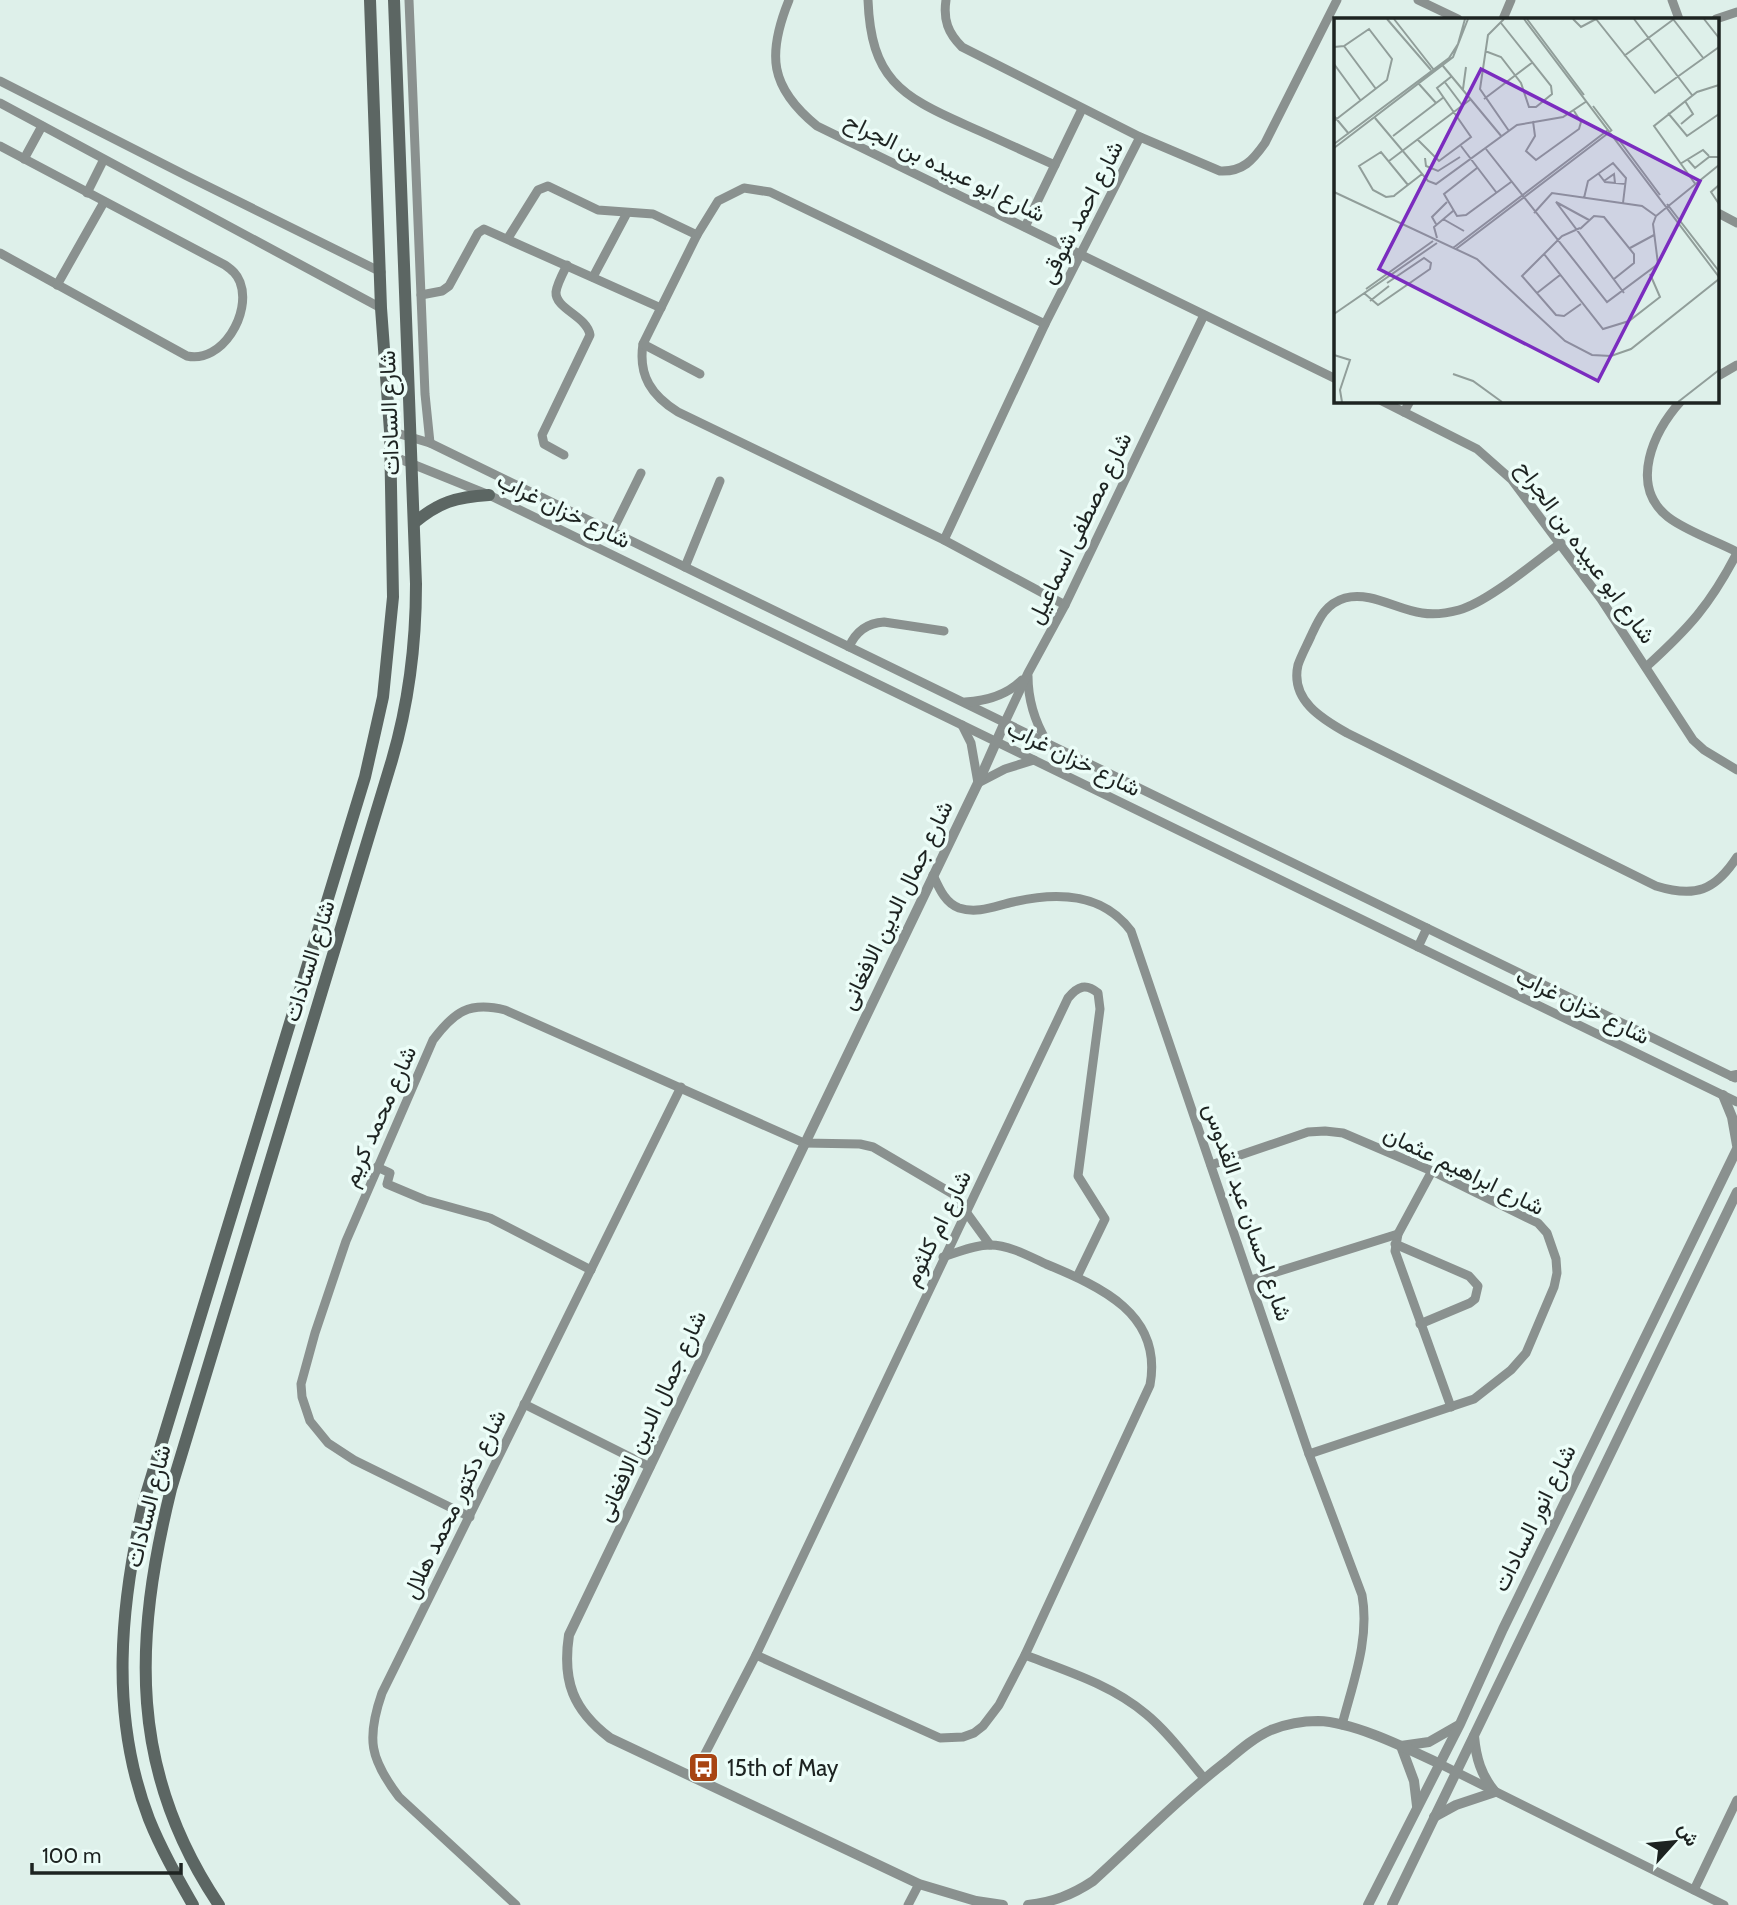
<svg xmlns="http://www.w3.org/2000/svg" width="1737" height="1905" viewBox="0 0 1737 1905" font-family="Cabin,Vazirmatn,sans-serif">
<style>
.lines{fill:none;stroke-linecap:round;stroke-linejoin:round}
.minor{stroke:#8a918f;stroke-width:9}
.tertiary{stroke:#8a918f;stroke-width:10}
.secondary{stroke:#5c6663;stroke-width:12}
.labels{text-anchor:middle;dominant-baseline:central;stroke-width:7;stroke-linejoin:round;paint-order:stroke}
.street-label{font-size:23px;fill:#1d2321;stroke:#ecfdf8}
.poi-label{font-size:23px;fill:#1d2321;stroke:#ecfdf8;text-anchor:start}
.inset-road{fill:none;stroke:#919e9a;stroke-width:2}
.view{fill:#7b2cbf;fill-opacity:0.15;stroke:#7b2cbf;stroke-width:3.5}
.inset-edge{fill:none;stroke:#1d2321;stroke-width:3.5}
</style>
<rect width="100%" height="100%" fill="#def0ea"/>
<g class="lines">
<g class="minor">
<path d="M409 0 425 394 430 443"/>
<path d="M789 0C767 54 769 87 817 126L1336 379"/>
<path d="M868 0C871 78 900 96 966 125 996 138 1025 152 1055 165"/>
<path d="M946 0C943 20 948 33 962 47L1140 137 1220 171C1243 172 1253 160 1265 143L1337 0"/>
<path d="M1418 0 1458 19"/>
<path d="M1672 0 1679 19"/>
<path d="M1503 19 1511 0"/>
<path d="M1716 19 1737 12"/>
<path d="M0 81 187 176 381 272"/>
<path d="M0 103 381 308"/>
<path d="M0 146 225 265C232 270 237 274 240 282 252 313 222 364 187 356L0 253"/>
<path d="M24 159 42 126"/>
<path d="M87 193 103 161"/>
<path d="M1718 213 1737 223"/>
<path d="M1025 227 1082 109"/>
<path d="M508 238 538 190 548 186 598 210 653 214 697 235"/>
<path d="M593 277 627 213"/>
<path d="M57 285 104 202"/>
<path d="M421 295 442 291 449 286 478 233 484 229 661 308"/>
<path d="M1045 324 770 192 744 188 718 201 697 235 643 344C638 376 652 396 678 412L944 540 1065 605"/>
<path d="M643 344 700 374"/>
<path d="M1718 376 1737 365"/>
<path d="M1382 401 1477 449 1512 480 1601 599 1693 740 1704 750 1737 770"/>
<path d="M1681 401C1654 431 1628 485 1668 517 1686 531 1716 541 1737 552"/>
<path d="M1404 412 1410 401"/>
<path d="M390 431 430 443 1735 1078"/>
<path d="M390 455 489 495 1737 1102"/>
<path d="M564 455 544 444 542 435 590 335C587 316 555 309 556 292 557 284 563 273 567 265"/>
<path d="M612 532 641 473"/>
<path d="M944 540 1045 324 1140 137"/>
<path d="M1561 543C1535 562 1488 602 1459 610 1448 613 1434 615 1422 613 1397 610 1371 591 1345 598 1325 604 1319 619 1311 636 1307 645 1301 656 1298 665 1290 700 1322 719 1347 733L1656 886C1695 898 1715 891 1737 857"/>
<path d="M685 567 720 481"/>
<path d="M849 647C856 631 867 623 884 622L944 631"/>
<path d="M1646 667C1689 628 1710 605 1737 553"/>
<path d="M1028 676C1028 700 1035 722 1047 742"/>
<path d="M965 702C986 701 1007 695 1022 680"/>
<path d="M1005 722 1028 673 1065 605 1204 315"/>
<path d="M962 725 971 743 978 783 1005 769 1034 760"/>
<path d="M933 875C939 888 945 903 959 908 978 914 995 906 1013 902 1056 892 1102 892 1131 931L1309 1454 1362 1595C1370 1639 1353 1682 1342 1725"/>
<path d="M1418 947 1427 928"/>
<path d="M1211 1165 1308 1132 1325 1131 1343 1133 1432 1171 1538 1223 1547 1233 1556 1259 1557 1273 1554 1287 1526 1353 1511 1370 1474 1399 1309 1454"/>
<path d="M377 1167 390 1173 387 1184 425 1200 490 1218 591 1270"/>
<path d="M1432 1171 1398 1234 1395 1251 1451 1407"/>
<path d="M1395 1244 1469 1276 1478 1286 1475 1299 1470 1303 1420 1324"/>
<path d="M1251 1280 1398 1234"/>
<path d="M524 1404 650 1467"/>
<path d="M470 1517 354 1460 328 1443 310 1421 302 1397 301 1384 315 1333 346 1241 433 1040C454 1012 469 1001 505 1010L804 1143 860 1144 873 1147 953 1194 990 1245"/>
<path d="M756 1655 940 1738 963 1737 974 1733 983 1726 999 1705 1025 1655 1150 1385C1163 1314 1101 1287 1046 1264 1029 1256 1009 1245 990 1245 974 1245 958 1252 943 1257"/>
<path d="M1025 1655C1067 1671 1112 1685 1146 1714 1168 1732 1186 1757 1204 1778"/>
<path d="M1438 1763 1724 1905"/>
<path d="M693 1777 756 1655 1068 998C1078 986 1086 983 1098 993L1100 1009 1078 1176 1105 1219 1077 1277"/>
<path d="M1694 1890 1737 1800"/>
<path d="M516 1905 399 1797C370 1759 366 1739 382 1693L681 1087"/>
<path d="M908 1905 919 1884"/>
</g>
<g class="tertiary">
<path d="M1732 1076 1737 1075"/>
<path d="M1723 1095 1732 1117 1737 1145"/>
<path d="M1417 1806 1414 1781 1401 1746 1429 1742 1457 1726"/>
<path d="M1434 1817 1456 1805 1495 1792C1481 1775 1476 1758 1474 1736"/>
<path d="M1003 1905 976 1901 919 1884 610 1738C573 1710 562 1681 569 1635L978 783 1005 722"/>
<path d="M1028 1905C1053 1902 1072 1895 1093 1881 1137 1841 1180 1797 1228 1760 1241 1749 1255 1737 1271 1730 1286 1724 1303 1721 1318 1721 1354 1722 1406 1748 1438 1763"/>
<path d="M1368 1905 1460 1724 1503 1629 1737 1149"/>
<path d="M1392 1905 1737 1192"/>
</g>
<g class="secondary">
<path d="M414 523C439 502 456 497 489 495"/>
<path d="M193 1905C177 1877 161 1849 149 1819 109 1715 120 1604 145 1498L365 777 383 697 393 597 390 431 381 308 370 0"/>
<path d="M219 1905C128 1770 134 1640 171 1489L392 760C409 702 416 645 416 584L394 0"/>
</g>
</g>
<defs>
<symbol id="bus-square" viewBox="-11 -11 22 22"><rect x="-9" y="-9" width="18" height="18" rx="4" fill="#a84412" stroke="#ecfdf8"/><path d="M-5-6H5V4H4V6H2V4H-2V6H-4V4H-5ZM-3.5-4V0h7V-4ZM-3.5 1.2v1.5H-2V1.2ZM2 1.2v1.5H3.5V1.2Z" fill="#fff"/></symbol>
</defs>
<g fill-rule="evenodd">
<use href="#bus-square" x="686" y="1750" width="35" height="35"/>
</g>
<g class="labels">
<g class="street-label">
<text transform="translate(945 167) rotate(26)">شارع ابو عبيده بن الجراح</text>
<text transform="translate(1081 212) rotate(-63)">شارع احمد شوقى</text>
<text transform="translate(389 413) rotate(-92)">شارع السادات</text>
<text transform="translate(564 510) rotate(26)">شارع خزان غراب</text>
<text transform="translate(1079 528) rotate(-64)">شارع مصطفى اسماعيل</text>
<text transform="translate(1586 552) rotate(54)">شارع ابو عبيده بن الجراح</text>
<text transform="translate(1074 758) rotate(26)">شارع خزان غراب</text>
<text transform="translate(896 905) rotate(-64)">شارع جمال الدين الافغانى</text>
<text transform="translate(309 961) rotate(-73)">شارع السادات</text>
<text transform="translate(1583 1006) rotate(26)">شارع خزان غراب</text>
<text transform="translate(379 1116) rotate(-66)">شارع محمد كريم</text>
<text transform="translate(1464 1170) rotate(26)">شارع ابراهيم عثمان</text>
<text transform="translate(1248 1212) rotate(71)">شارع احسان عبد القدوس</text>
<text transform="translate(937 1228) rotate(-64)">شارع ام كلثوم</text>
<text transform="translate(651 1416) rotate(-65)">شارع جمال الدين الافغانى</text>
<text transform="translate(454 1504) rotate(-64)">شارع دكتور محمد هلال</text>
<text transform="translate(148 1506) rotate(-76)">شارع السادات</text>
<text transform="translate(1534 1518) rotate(-64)">شارع انور السادات</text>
</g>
<g class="poi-label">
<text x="727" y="1768">15th of May</text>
</g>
</g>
<g transform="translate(1334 18)">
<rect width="385" height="385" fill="#def0ea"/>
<path class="inset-road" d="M53 1 97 52M60 1 100 52M170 1 154 17 146 71 175 113M190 1 385 259M193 1 250 77M239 1 247 9 262 1M262 1 321 75 385 29M300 1 358 77M339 1 370 41M370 1 385 20M10 28 42 71M0 29 10 28 35 11 58 41 53 62 0 103M151 33 167 39 187 65 195 89H202L218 76 217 68 167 5M290 38 340 1M0 46 27 83M109 48 168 119M110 63 128 87M85 66 102 85M129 71 132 49M150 81 199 44M259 88 278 113M334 95 353 118 385 96M0 98 15 116M41 100 94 163 102 166 183 107 229 99 253 83M199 103 201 118 192 133 202 142 245 111 247 104 240 93M347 106 359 96 351 83M59 118 110 79M84 122 105 143 137 119 103 70 118 58M285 122 326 177M0 126 115 40 124 26 131 1M127 128 162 174M0 130 119 39 134 1M152 131 273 284 324 246 319 206 322 198 385 147M91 140 92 148 104 153 126 139M354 142 361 150 375 139H385M55 143 137 81M346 146 369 132 375 138M143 150 110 176 123 198 132 197 177 164M264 155 271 164 292 166M270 163 280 156 281 165M74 167 47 134 25 148 39 172 52 179 60 178 61 177 88 156M362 167 320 108 363 74 385 67M385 167 377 174 385 186M0 174 143 241 231 323 258 337 277 338 297 331 385 261M250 180 254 163 279 145 292 160 289 185M333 186 384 252M200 195 218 175 308 188 322 198M109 201 130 213M255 202 222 184 290 275M102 206 98 199 113 184M246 210 228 218 188 258 222 297 230 298 247 286M246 211 260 198 270 199 300 236V245L280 261M103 220 100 209 119 193M119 230 274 112M296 230 320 217M122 231 277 113M210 236 269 311 295 303 326 279 316 256M32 271 99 223M30 275 44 287 96 251 97 245 90 240 53 265M203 275 226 257M36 283 55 268M0 296 103 225M0 337 16 342 6 372 8 384M119 356 139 363 168 384M344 384 385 352"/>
<path class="view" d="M147 51 366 163 264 363 45 251Z"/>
<rect width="385" height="385" class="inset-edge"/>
</g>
<g transform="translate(1674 1842) rotate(63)" stroke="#ecfdf8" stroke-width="5" paint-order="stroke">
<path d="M0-5L12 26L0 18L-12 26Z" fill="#1d2321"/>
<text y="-10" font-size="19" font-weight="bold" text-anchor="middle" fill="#1d2321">ش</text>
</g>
<path d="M32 1863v10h149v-10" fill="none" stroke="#1d2321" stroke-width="3.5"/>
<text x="42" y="1863" font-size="21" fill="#1d2321" stroke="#ecfdf8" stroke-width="5" paint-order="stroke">100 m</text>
</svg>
